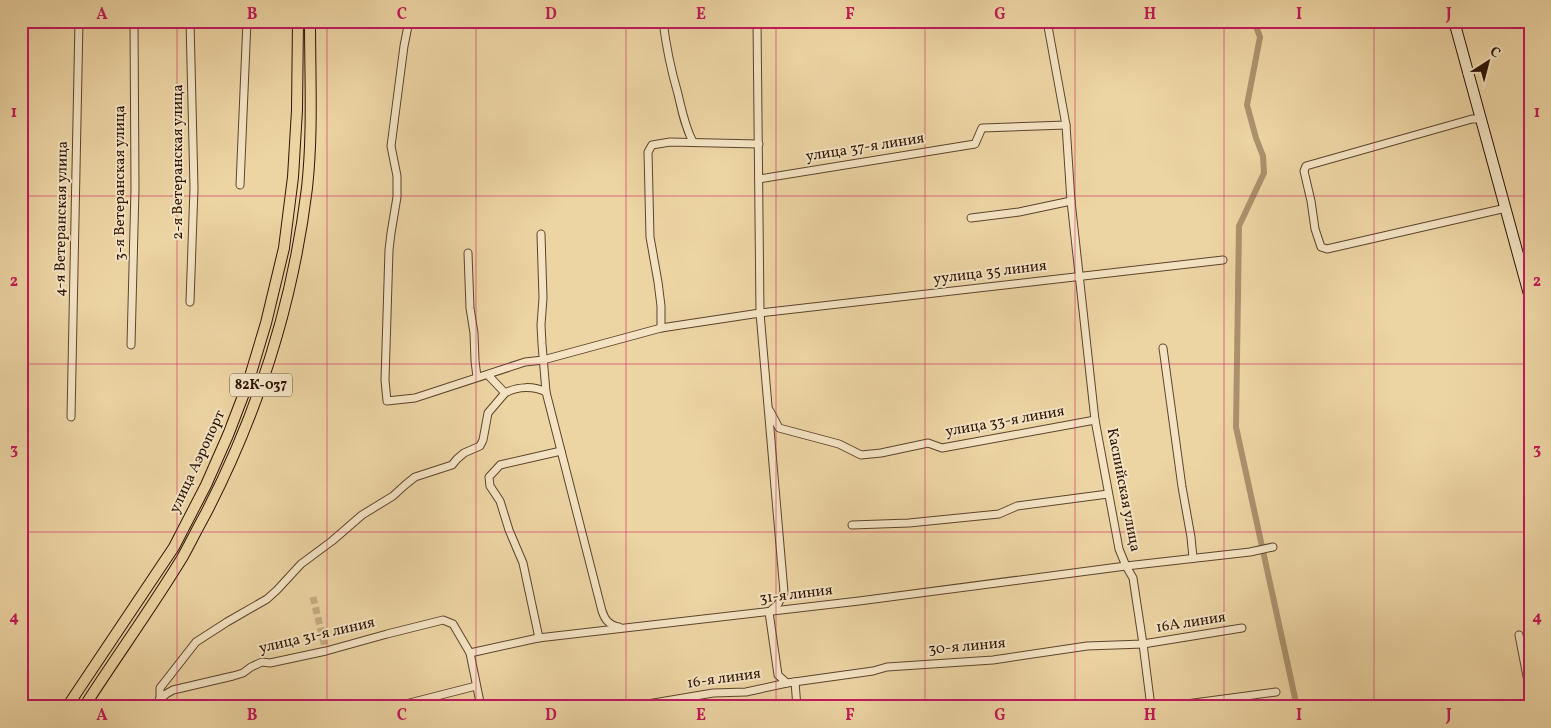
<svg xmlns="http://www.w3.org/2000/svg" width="1551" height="728" viewBox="0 0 1551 728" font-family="Vollkorn,serif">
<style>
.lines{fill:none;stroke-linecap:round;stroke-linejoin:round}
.canal{stroke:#ab926d;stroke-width:6}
.street-tunnel{stroke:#c6ad83;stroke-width:7;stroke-dasharray:7 3.5;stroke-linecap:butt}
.street-casing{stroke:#5c432c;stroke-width:9}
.secondary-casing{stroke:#2b1304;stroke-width:12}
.primary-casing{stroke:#2b1304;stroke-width:12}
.street{stroke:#f3e3c3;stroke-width:7}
.secondary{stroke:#f3e3c3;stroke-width:10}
.primary{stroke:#edd4a3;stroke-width:10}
.grid{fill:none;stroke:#c2185b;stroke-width:1;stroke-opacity:0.55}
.labels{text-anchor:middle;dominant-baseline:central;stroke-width:4;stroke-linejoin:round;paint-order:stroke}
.shield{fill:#f3e3c3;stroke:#67513d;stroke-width:1}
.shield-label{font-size:14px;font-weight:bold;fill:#2b1304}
.street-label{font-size:15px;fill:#2b1304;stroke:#f3e3c3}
.neatline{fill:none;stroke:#c2185b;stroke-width:2}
.grid-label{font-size:16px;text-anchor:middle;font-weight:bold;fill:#c2185b}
</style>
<rect width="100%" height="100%" fill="#edd4a3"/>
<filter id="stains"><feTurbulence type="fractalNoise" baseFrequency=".004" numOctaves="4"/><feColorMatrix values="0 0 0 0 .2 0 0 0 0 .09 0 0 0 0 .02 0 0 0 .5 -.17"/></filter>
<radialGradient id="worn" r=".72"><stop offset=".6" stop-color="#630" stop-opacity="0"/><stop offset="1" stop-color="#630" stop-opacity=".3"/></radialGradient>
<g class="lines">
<path class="canal" d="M1254 21 1260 37 1247 105 1256 138 1263 156 1264 173 1239 226 1236 427 1297 707"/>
<path class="street-tunnel" d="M313 597 326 651"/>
<defs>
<g id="street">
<path d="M409 21 404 46 391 146 397 176V197L391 233 389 250 385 380 387 401 415 398 525 362 543 360 661 328 760 313 784 592 778 604 769 612 778 675 787 683"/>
<path d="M663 21C666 46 671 70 678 94 682 111 685 127 693 142"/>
<path d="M757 21 760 313 1223 260"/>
<path d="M1047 21 1066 125 1071 201 1095 420 1119 549 1126 566 1133 578 1143 644 1151 707"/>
<path d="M1481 119H1472L1306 166 1304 171 1311 201 1315 229 1321 247 1327 249 1506 208"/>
<path d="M21 162 23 21"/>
<path d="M759 179 975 144 982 128 1066 125"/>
<path d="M240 185 247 21"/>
<path d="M971 218 1019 212 1071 201"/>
<path d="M541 234 543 298 541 325 542 344 546 392"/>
<path d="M468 253 470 308 474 333 475 361 477 377"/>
<path d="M190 302 194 188 190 21"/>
<path d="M661 328V306L658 282 650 237 648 152 652 145 670 142 759 144"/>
<path d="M131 345 135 189 134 21"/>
<path d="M1163 348 1182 487 1191 537 1193 558"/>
<path d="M505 393C518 386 534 386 546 392L602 611C605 620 609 625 619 627"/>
<path d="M770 411 779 428 839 444 861 455 881 453 928 443 942 448 1095 420"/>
<path d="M71 417 79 21"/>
<path d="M852 525 909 523 999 514 1017 506 1108 494"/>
<path d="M1519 635 1530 692"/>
<path d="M539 638 523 563 509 530 500 501 490 486 489 477 500 465 561 451"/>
<path d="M470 653 538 638 859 601 1126 566 1250 552 1273 547"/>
<path d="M795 682 797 707"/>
<path d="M159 700 166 694 173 690 233 676 243 673 251 667 262 662 270 663 326 651 387 634 443 620 453 624 470 653 481 707"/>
<path d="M160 707V688L196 642 227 622 267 599 277 590 301 564 332 541 362 515 393 496 405 485 415 477 452 465 457 459 464 453 480 446 483 440 488 413 505 393 488 375"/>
<path d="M394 707 476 686"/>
<path d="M630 707 713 693 746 692 787 683 873 671 887 667 993 660 1087 646 1143 644 1242 628"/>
<path d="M1164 707 1276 692"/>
</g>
<path id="secondary" d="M1454 21 1530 298"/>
<g id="primary">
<path d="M67 707 174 547 206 485 228 435 248 383 266 323 284 248 293 177 297 110 298 21"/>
<path d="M84 707C116 657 151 609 182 558 190 544 197 529 205 515 258 413 293 302 307 188 313 133 310 77 310 21"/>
</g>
</defs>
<use href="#street" class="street-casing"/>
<use href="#secondary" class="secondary-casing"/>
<use href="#primary" class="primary-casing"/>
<use href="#street" class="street"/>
<use href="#secondary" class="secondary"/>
<use href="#primary" class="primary"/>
</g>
<path class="grid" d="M177 21V707M327 21V707M476 21V707M626 21V707M776 21V707M925 21V707M1075 21V707M1224 21V707M1374 21V707M21 196H1530M21 364H1530M21 532H1530"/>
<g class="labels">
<rect class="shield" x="230" y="373.5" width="62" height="23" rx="4"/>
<g class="shield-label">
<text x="261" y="385">82К-037</text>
</g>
<g class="street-label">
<text transform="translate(865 148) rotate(-9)">улица 37-я линия</text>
<text transform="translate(178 162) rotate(-90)">2-я Ветеранская улица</text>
<text transform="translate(120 183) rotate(-90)">3-я Ветеранская улица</text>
<text transform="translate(62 219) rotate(-89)">4-я Ветеранская улица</text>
<text transform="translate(990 273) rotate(-7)">уулица 35 линия</text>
<text transform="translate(1005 422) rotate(-10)">улица 33-я линия</text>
<text transform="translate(198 462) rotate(-65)">улица Аэропорт</text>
<text transform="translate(1123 490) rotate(79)">Каспийская улица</text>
<text transform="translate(796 595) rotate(-7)">31-я линия</text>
<text transform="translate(1191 623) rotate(-9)">16А линия</text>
<text transform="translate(317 636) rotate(-13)">улица 31-я линия</text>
<text transform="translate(967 647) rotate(-5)">30-я линия</text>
<text transform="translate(724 679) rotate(-8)">16-я линия</text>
</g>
</g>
<rect width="1551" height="728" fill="none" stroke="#edd4a3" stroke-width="55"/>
<g transform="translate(1488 62) rotate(36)" stroke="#f3e3c3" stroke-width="4" paint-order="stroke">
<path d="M0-4L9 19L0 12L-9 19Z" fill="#2b1304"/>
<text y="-8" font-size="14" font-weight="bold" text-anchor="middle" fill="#2b1304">С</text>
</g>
<rect x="28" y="28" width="1496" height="672" class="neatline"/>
<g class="grid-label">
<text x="102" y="19">A</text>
<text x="252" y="19">B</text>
<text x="402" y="19">C</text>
<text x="551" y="19">D</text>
<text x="701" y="19">E</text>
<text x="850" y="19">F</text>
<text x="1000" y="19">G</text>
<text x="1150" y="19">H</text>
<text x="1299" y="19">I</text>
<text x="1449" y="19">J</text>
<text x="14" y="117">1</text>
<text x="1537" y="117">1</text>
<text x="14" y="286">2</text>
<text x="1537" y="286">2</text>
<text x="14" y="454">3</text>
<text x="1537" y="454">3</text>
<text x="14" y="622">4</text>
<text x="1537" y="622">4</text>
<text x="102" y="720">A</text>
<text x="252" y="720">B</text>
<text x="402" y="720">C</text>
<text x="551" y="720">D</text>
<text x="701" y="720">E</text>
<text x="850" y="720">F</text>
<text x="1000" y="720">G</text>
<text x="1150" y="720">H</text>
<text x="1299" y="720">I</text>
<text x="1449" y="720">J</text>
</g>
<rect width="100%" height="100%" filter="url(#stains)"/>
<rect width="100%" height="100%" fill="url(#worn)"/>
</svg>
